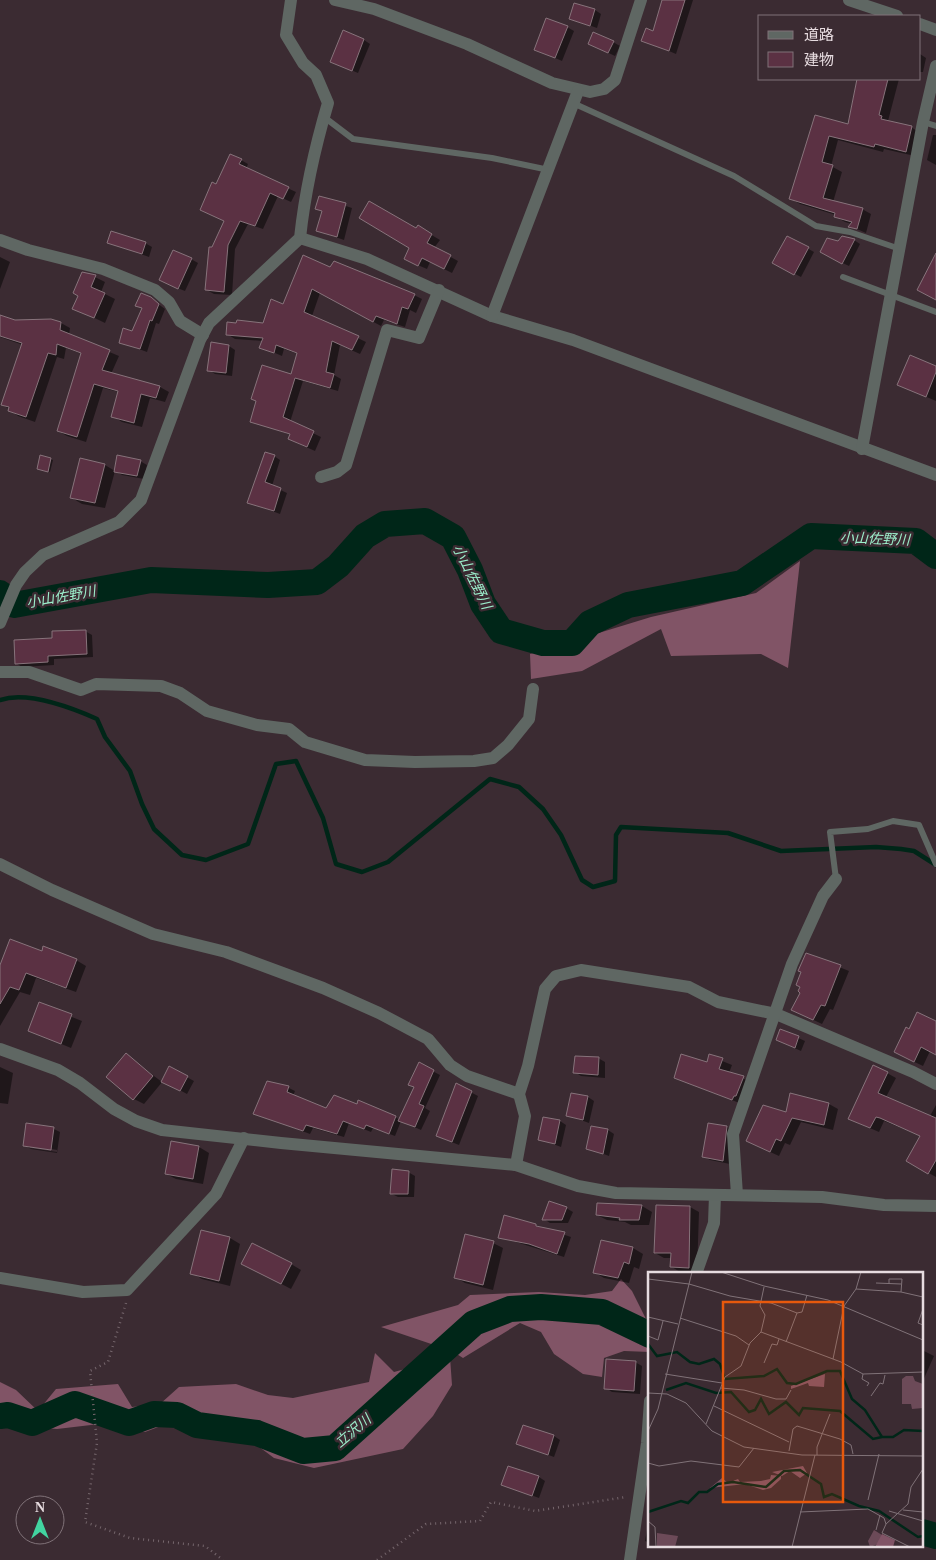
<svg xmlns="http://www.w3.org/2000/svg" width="936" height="1560" viewBox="0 0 936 1560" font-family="'Times New Roman','Noto Sans JP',serif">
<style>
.forest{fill:#815466}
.shadow{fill:#0007;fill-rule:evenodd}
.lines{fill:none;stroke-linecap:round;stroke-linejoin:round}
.stream{stroke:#002618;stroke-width:4.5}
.river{stroke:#002618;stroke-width:26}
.building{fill:#5b3143;stroke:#87737b}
.path{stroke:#75666c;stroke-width:2.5;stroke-dasharray:1 4;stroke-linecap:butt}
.service{stroke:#5f6763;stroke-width:6}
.minor{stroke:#5f6763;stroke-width:12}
.tertiary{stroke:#5f6763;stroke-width:12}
.labels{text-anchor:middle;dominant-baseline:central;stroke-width:5;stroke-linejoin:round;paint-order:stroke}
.water-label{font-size:14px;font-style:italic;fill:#9ceecb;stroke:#3b2b32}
.inset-river{fill:none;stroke:#002618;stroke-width:2.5}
.inset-road{fill:none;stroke:#807278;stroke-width:1}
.view{fill:#e8590c;fill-opacity:0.15;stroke:#e8590c;stroke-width:2.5}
.inset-edge{fill:none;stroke:#e7dce0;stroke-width:2.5}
</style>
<rect width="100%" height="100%" fill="#3b2b32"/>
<g class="forest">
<path d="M800 561 788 668 761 654 671 656 661 629 582 671 531 679 530 654 651 617 756 593Z"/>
<path d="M621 1279 632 1291 650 1327V1352L624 1351 604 1358 602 1377 583 1374 554 1354 541 1332 520 1323 463 1358 452 1351 381 1327 458 1305 470 1295 539 1292 585 1295 612 1291Z"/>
<path d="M375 1353 394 1372 450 1357 452 1385 433 1416 403 1449 314 1468 274 1458 246 1437 169 1423 145 1432 108 1423 57 1429 14 1426 0 1428V1382L16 1390 38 1411 56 1389 118 1384 132 1407 160 1404 179 1387 236 1384 268 1395 293 1398 369 1382Z"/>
</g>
<g class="shadow">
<path d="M664 0H693L676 54 643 40 654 32Z"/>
<path d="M595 10 601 14 597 28 571 19Z"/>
<path d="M567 27 574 31 562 61 535 49Z"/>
<path d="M364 40 370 44 358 73 332 62Z"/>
<path d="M613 42 620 46 615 56 596 47Z"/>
<path d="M920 54 926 58 923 72H920Z"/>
<path d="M859 79H899L888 121 911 127 920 133 915 156 884 149 883 152 838 140 831 166 842 172 833 202 862 209 871 214 866 233 850 226 852 224 845 222 836 217V215L800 204 791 199 815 117 849 126Z"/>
<path d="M933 135H936V165L927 160Z"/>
<path d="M241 160 248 164 246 169 296 192 291 202 278 196 263 229 248 224 235 249 232 295 214 294 207 290 213 248 226 221 217 186Z"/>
<path d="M319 197 352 208 344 240 318 231 323 212 316 208Z"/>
<path d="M418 227 440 240 434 248 458 261 452 273 430 262 427 269 413 263Z"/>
<path d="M787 237 814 252 801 277 774 263Z"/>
<path d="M854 240 860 244 849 266 828 256 838 242Z"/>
<path d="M108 242 145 243 152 247 149 257Z"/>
<path d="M0 257 10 262 0 289Z"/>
<path d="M191 259 198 263 185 291 167 284Z"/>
<path d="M330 269 414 295 422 299 416 313 410 310 405 327 384 320 381 326 320 293 312 316 366 342 360 354 340 345 334 375 341 379 338 391 303 381 290 422 321 437 315 451 297 443 291 435 251 421 292 375 298 354 284 349 282 356 261 347 263 341 235 339 227 334 264 324 283 305Z"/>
<path d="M95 277 105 282 101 292 115 299 105 323 74 308Z"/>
<path d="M150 298 165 309 159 324 156 323 147 352 120 342 133 332 143 309 137 305Z"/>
<path d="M0 319 61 323 70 328 69 335 119 356 111 374 160 387 169 392 165 402 150 398 142 427 122 422 113 416 119 392 103 388 86 442 67 436 58 431 82 354 66 348 64 359 57 357 35 422 18 416 2 404 23 345 0 337Z"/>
<path d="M229 346 235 350 232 376 215 374 209 370Z"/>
<path d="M936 367V401L899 385Z"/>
<path d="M274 456 280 460 272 486 287 493 280 514 248 502Z"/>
<path d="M50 459 53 460 50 472 38 469Z"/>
<path d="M140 461 147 465 144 479 122 475 115 471 105 508 82 504 72 498 105 465 115 471Z"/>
<path d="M85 631 92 635 93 657 54 659V665L22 667 16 663 54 639Z"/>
<path d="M43 952 76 960 86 966 76 992 36 978 30 995 20 992 0 1026V968Z"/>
<path d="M807 954 849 971 833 1010 830 1009 822 1024 801 1014Z"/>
<path d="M39 1004 82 1021 71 1048 30 1031Z"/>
<path d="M936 1022V1054L930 1051 923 1066 904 1057 910 1031Z"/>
<path d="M781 1030 805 1041 801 1051 777 1040Z"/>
<path d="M126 1055 162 1082 170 1068 194 1081 187 1094 163 1081 144 1104 134 1099Z"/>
<path d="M710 1056 732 1065 729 1073 752 1082 742 1104 675 1078 708 1063Z"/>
<path d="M598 1058 605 1062V1078L581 1076 575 1072Z"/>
<path d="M419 1064 440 1075 425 1108 430 1111 421 1130 401 1121 395 1136 373 1128 371 1132 349 1123 344 1137 313 1128 310 1134 254 1113 268 1083 289 1088 295 1091 293 1096 327 1109 395 1117 400 1120 415 1087Z"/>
<path d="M0 1067 13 1073 8 1104 0 1103Z"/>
<path d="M887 1073 896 1078 886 1097 930 1116 936 1105V1177L907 1161 921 1136 884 1121 879 1132 858 1123Z"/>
<path d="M457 1085 478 1096 459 1145 444 1139Z"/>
<path d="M791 1094 829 1104 838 1109 833 1130 801 1122 790 1145 785 1143 779 1156 757 1146 787 1114Z"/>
<path d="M572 1095 588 1097 594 1101 589 1123 567 1115Z"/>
<path d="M560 1121 566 1125 561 1147 540 1139Z"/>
<path d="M27 1125 54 1129 60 1132 57 1153 31 1149 24 1145ZM30 1145 57 1150V1152L30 1148Z"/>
<path d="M727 1127 733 1131 730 1164 710 1160 703 1156Z"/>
<path d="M592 1128 608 1130 614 1134 609 1156 588 1148Z"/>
<path d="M199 1147 209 1153 203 1184 176 1179 166 1174Z"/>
<path d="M408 1172 415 1176 414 1197H398L392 1194Z"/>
<path d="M598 1205 642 1206 652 1212 649 1225H631L625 1222 607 1220 597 1215Z"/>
<path d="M690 1207 699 1212 697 1272H680L672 1267V1258H664L655 1253Z"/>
<path d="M566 1208 573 1212 568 1223H550L544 1219Z"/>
<path d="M535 1225 571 1237 564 1257 500 1237Z"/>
<path d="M202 1232 230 1238 240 1244 230 1286 202 1279 192 1273Z"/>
<path d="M493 1243 503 1248 493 1290 465 1283 455 1277Z"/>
<path d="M633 1248 643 1254 639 1269 634 1267 629 1283 604 1278 594 1272Z"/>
<path d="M291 1264 301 1270 291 1289 253 1269Z"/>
<path d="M922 1350 934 1356 922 1383Z"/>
<path d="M635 1362 642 1366 640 1394 612 1392 606 1388Z"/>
<path d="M554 1436 560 1440 554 1457 518 1444Z"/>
<path d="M539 1477 545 1481 539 1498 503 1485Z"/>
<path d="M648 1524H650V1543L645 1541Z"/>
</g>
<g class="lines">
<path class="stream" d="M0 700C27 691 72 708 97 719L105 737 130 771 142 804 154 829 182 855 206 860 248 844 276 764 296 761 323 818 336 864 362 872 388 862 490 779 519 787 543 809 561 835 582 880 593 887 615 881 616 835 621 827 728 833 781 851 876 847 901 849 914 851 936 865"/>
<g class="river">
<path d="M0 593 14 605 151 580 268 585 317 582 338 566 365 536 385 524 425 521 453 537 470 570 483 604 501 631 543 643H572L590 623 628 605 742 583 811 536 916 541 936 556"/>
<path d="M0 1416 8 1415 32 1423 75 1404 129 1423 154 1414 177 1415 197 1425 257 1433 303 1451 335 1448 474 1323 510 1309 541 1307 602 1312 650 1335"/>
<path d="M922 1532 936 1536"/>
</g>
</g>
<g class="building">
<path d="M662 0H685L669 51 641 41 646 28 653 31Z"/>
<path d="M574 3 595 9 590 26 569 19Z"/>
<path d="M546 18 568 26 555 58 534 50Z"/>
<path d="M343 30 364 39 352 71 330 62Z"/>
<path d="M593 32 614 41 608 53 588 44Z"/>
<path d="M857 79H888L879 115 882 116 881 119 912 126 906 152 875 144 874 147 829 136 822 162 833 165 823 198 863 208 857 229 848 227 852 222 834 217 835 213 789 199 815 115 848 124Z"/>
<path d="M230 154 242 159 239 164 289 187 283 199 270 193 255 226 240 221 228 245 224 292 205 290 209 247H212L224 221 200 210 212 182 216 184Z"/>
<path d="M319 196 346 203 337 237 316 231 322 211 315 209Z"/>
<path d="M369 201 416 228 418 225 432 234 427 243 451 255 444 269 422 258 418 266 404 259 409 248 359 218Z"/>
<path d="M111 231 146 242 142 254 107 243Z"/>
<path d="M787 236 809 247 794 275 772 263Z"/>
<path d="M842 236 855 239 842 264 820 252 827 238 838 241Z"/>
<path d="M173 250 192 258 178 289 159 280Z"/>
<path d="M936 253V300L917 290Z"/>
<path d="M303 255 330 267 334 261 415 294 408 309 402 307 397 324 376 316 373 322 312 289 304 312 359 336 352 350 332 341 326 372 334 374 330 388 295 378 283 417 314 431 307 447 288 439 290 434 250 422 256 401 251 399 262 365 291 374 297 353 276 345 274 353 259 348 263 338 226 335 227 322 236 323 237 320 263 323 271 299 283 304Z"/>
<path d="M82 272 96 275 91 287 105 293 94 318 72 309 78 296 73 293Z"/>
<path d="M141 293 151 297 159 304 152 321 150 320 140 349 119 343 123 328 132 331 142 308 135 306Z"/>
<path d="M0 315 15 320 51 319 61 322 60 330 110 350 102 370 160 386 156 398 141 394 134 423 111 417 118 391 94 384 77 437 57 431 81 353 57 344 56 355 48 353 26 417 8 411 9 407 1 405 22 343 0 336Z"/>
<path d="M211 342 229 345 226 373 207 371Z"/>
<path d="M910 355 936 366V372L926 397 897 385Z"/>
<path d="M265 452 275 455 265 482 281 488 274 511 247 503Z"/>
<path d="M40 455 51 458 48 472 37 469Z"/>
<path d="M117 455 141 460 137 476 114 472Z"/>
<path d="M80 458 105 464 95 503 70 498Z"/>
<path d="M86 630 87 654 48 656V662L15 664 14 640 52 638V631Z"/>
<path d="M10 939 42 951 43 946 77 959 66 988 26 973 19 990 10 987 0 1004V965Z"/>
<path d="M806 953 841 965 825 1006 821 1005 813 1020 791 1010 800 993 798 991 800 987 796 985 801 972 798 971Z"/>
<path d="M39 1002 72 1014 61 1044 28 1031Z"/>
<path d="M917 1012 936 1021V1055L921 1047 914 1062 894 1052 906 1027 909 1029Z"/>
<path d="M780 1029 799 1036 795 1048 776 1040Z"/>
<path d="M126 1053 153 1076 133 1100 106 1077Z"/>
<path d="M681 1054 707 1062 709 1054 723 1058 719 1069 744 1076 736 1096H734L732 1100 674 1078Z"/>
<path d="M575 1056 599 1057 598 1075 573 1073Z"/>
<path d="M419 1062 434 1070 419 1104 424 1106 415 1127 398 1121 414 1087 408 1085Z"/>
<path d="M873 1065 888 1072 878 1093 936 1118V1160L928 1174 906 1161 920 1136 880 1118 876 1117 870 1128 848 1119Z"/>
<path d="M169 1066 188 1076 180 1091 161 1082Z"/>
<path d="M267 1081 289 1086 287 1092 326 1108 334 1095 357 1104 358 1100 396 1116 389 1134 366 1125 364 1129 343 1121 337 1134 306 1125 303 1131 253 1114Z"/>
<path d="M456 1083 472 1091 452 1142 436 1136Z"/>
<path d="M571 1093 588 1096 583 1120 566 1116Z"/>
<path d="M790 1093 829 1103 824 1125 792 1118 781 1141 776 1139 770 1152 746 1141 763 1105 786 1112Z"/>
<path d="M543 1117 560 1120 555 1144 538 1140Z"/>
<path d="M26 1123 54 1127 51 1150 23 1146Z"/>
<path d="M708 1123 727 1126 723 1161 702 1157Z"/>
<path d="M591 1126 608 1129 603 1154 586 1149Z"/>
<path d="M171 1141 199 1146 193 1179 165 1174Z"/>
<path d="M392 1169 409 1171 408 1194H390Z"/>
<path d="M549 1201 567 1207 562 1220H542Z"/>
<path d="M597 1203 642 1205 639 1220H619L620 1218 596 1215Z"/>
<path d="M656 1205 690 1206 689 1268 670 1267 671 1253H654Z"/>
<path d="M504 1215 536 1224V1226L565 1232 557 1254 529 1244 498 1238Z"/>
<path d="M201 1230 230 1237 219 1281 190 1274Z"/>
<path d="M465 1234 494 1241 483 1285 454 1278Z"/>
<path d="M601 1240 633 1247 629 1264 624 1262 618 1278 593 1273Z"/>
<path d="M252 1243 292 1263 281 1284 241 1264Z"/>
<path d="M606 1359 636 1361 634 1391 604 1389Z"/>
<path d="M523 1425 554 1435 548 1455 516 1444Z"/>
<path d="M508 1466 539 1476 532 1496 501 1485Z"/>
</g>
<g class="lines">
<g class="path">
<path d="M126 1303 108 1362 90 1371 97 1443 85 1522 130 1538 205 1546 223 1560"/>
<path d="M377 1560 426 1524 480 1521 491 1502 535 1511 626 1497"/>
</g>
<g class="service">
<path d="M575 104 734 176 816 226 850 232 900 249"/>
<path d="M324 117 353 139 492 158 549 170"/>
<path d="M923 122 936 126"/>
<path d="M843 277 936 312"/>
<path d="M836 879 830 832 868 829 893 821 919 825 936 864"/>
</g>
<g class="minor">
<path d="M335 0 374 9 467 44 552 83 590 92 604 89 615 80 641 0"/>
<path d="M300 238 367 259 492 316 573 340 936 475"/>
<path d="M0 240 28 250 103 269 155 290 169 302 180 321 203 335"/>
<path d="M492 316 578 91"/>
<path d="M862 449 923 122 936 66"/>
<path d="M321 477 337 472 346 465 387 330 419 338 439 290"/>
<path d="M0 623 16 585 25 572 43 555 119 522 141 500 200 340 209 323 300 238C305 191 315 147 328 103L316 75 303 63 286 35 291 0"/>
<path d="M0 672H29L81 690 96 684 161 686 180 693 207 711 257 725 289 729 305 742 365 760 415 762 474 761 493 758 508 745 529 719 533 689"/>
<path d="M0 864 52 890 153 934 226 952 323 988 379 1013 428 1039 450 1065 467 1076 519 1094"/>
<path d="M516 1165 525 1116 519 1094 528 1066 545 989 556 976 581 970 689 987 718 1002 776 1014 913 1072 936 1084"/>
<path d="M737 1195 733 1134 792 964 823 896 836 879"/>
<path d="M696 1274 714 1223 715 1195"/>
<path d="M0 1278 83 1292 127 1290 216 1194 244 1138"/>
<path d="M630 1560 647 1443 650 1401"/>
</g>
<g class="tertiary">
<path d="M849 0 897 16"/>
<path d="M920 24 936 30"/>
<path d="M0 1049 58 1070 80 1083 114 1109 136 1121 162 1130 281 1143 516 1165 578 1186 616 1193 822 1197 884 1205 936 1206"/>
</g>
</g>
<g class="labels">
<g class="water-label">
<text transform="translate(875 539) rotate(2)">小山佐野川</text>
<text transform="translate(472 577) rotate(64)">小山佐野川</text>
<text transform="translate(61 597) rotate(-10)">小山佐野川</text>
<text transform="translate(353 1431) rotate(-40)">立沢川</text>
</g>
</g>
<g transform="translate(648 1272)">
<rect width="275" height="275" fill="#3b2b32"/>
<path d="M258 104H265L267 109 275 112V136L264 137 263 132H254V107ZM226 258 234 263 230 272 222 275 220 269ZM9 261 30 264 27 275H9Z" fill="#6c4a58"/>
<path d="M177 102 176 115 161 114 160 111 143 117V114ZM155 194 159 201 152 206 142 199 134 204 124 200ZM123 203 133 204V207L123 216 115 218 97 212 62 216 74 206 80 211 90 207 92 210 113 209 122 207ZM234 262 247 268 245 275H227Z" fill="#815466"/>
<path class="inset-river" d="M0 72 9 84 29 80 42 90 51 92 66 87 72 92 77 107 116 104 129 97 139 111 148 112 179 99H192L204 127 217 138 234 165H245L256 158 275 159M18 118 38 111 68 121 83 120 101 140 107 138 113 127 121 142 138 130 151 143 155 136 192 139 225 167 234 165M0 240 33 229 40 231 51 220H59L70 212 85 210 118 215 136 199 152 198 173 212 176 225 184 222 211 234 231 239 270 265 275 264"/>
<path class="inset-road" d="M73 0 116 14 180 28 275 68M0 7 41 12 82 24 123 31 149 41 154 40 159 23M228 11 253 12M241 12V7H254L253 20M208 17 253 20 275 25M275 37 270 51 275 53M0 45 30 52M32 46 88 64 101 73M113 60 193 90 215 102 275 100M0 64 10 68 15 49M138 70 149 41M185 87 196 34 208 17 213 0M116 91 124 72 129 73 131 67M17 102 74 111M215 102 214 107 221 111 219 114M73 116 96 118 128 127H138L143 118M0 121 19 122 38 131 64 159 96 175 154 183 275 184M223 124 232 111 235 112 237 103M66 134 141 170M58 152 77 105 93 94 102 71 113 60 117 43 112 34 116 15M0 159 10 137 44 0M141 179 145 157 149 154 192 167 203 173 205 182M169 183V175L182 142M0 191 11 194 43 189 91 195 106 176M220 228 231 182M255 238 275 240M241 239 275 249M152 240 220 237 236 246 238 252M0 249 7 255 8 275M228 258 232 243M144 275 167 183M262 275 234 261 238 252 260 232 263 215 275 197"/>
<path class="view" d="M75 30H195V230H75Z"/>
<rect width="275" height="275" class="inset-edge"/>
</g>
<rect x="758" y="15" width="162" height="65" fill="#3b2b32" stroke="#807278"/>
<rect x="768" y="31" width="25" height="8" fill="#5f6763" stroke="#807278"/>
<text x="804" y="40" font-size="15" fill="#e7dce0">道路</text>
<rect x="768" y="52" width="25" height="15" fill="#5b3143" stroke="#807278"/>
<text x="804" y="65" font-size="15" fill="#e7dce0">建物</text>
<g transform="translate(40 1520)"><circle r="24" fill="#3b2b32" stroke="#807278"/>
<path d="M0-4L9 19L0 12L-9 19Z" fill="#42d4a0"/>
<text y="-8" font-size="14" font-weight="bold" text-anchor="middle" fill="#e7dce0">N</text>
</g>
</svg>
